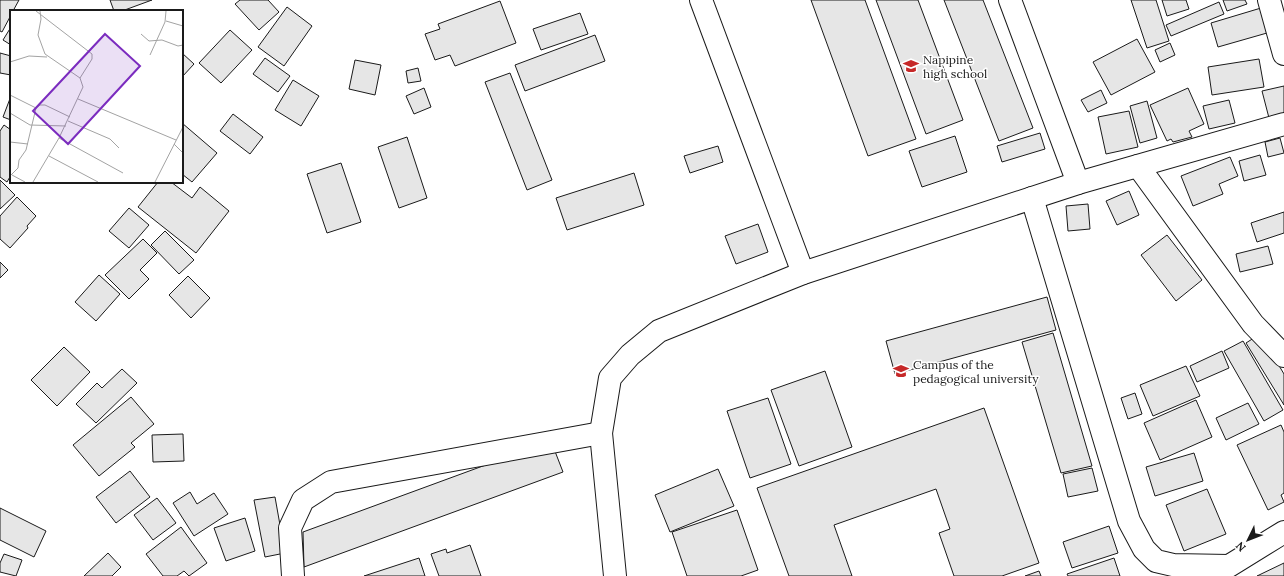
<svg xmlns="http://www.w3.org/2000/svg" width="1284" height="576" viewBox="0 0 1284 576" font-family="Lora,serif">
<style>
.building{fill:#e6e6e6;stroke:#1a1a1a}
.lines{fill:none;stroke-linecap:round;stroke-linejoin:round}
.street-casing{stroke:#1a1a1a;stroke-width:24}
.street{stroke:#fff;stroke-width:22}
.labels{text-anchor:middle;dominant-baseline:central;stroke-width:3;stroke-linejoin:round;paint-order:stroke}
.poi-label{font-size:12px;fill:#1a1a1a;stroke:#fff;text-anchor:start}
.inset-road{fill:none;stroke:#a3a3a3;stroke-width:1}
.view{fill:#7b2cbf;fill-opacity:0.15;stroke:#7b2cbf;stroke-width:2}
.inset-edge{fill:none;stroke:#1a1a1a;stroke-width:2}
</style>
<rect width="100%" height="100%" fill="#fff"/>
<g class="building">
<path d="M0 0H19L13 11H11V15L2 32 0 31Z"/>
<path d="M110 0H152L122 11H114Z"/>
<path d="M240 0H268L279 12 259 30 235 4Z"/>
<path d="M811 0H865L916 139 868 156Z"/>
<path d="M876 0H918L963 120 926 134Z"/>
<path d="M944 0H983L1033 128 999 141Z"/>
<path d="M1131 0H1156L1169 41 1147 48Z"/>
<path d="M1162 0H1186L1189 9 1167 16Z"/>
<path d="M1223 0H1245L1247 4 1227 11Z"/>
<path d="M500 1 516 43 455 66 450 55 435 60 425 34 440 29 438 24Z"/>
<path d="M1219 2 1224 14 1171 36 1166 25Z"/>
<path d="M287 7 312 26 284 66 258 47Z"/>
<path d="M1261 8 1267 33 1218 47 1211 23Z"/>
<path d="M580 13 588 34 541 50 533 29Z"/>
<path d="M11 27V45L3 40Z"/>
<path d="M230 30 252 50 221 83 199 63Z"/>
<path d="M595 35 605 61 525 91 515 65Z"/>
<path d="M1137 39 1155 72 1111 95 1093 62Z"/>
<path d="M1170 43 1175 55 1160 62 1155 50Z"/>
<path d="M0 53 11 56V75L0 73Z"/>
<path d="M182 53 194 64 182 77Z"/>
<path d="M265 58 290 76 278 92 253 74Z"/>
<path d="M1259 59 1264 87 1212 95 1208 67Z"/>
<path d="M355 60 381 65 375 95 349 89Z"/>
<path d="M418 68 421 81 408 83 406 71Z"/>
<path d="M510 73 552 180 527 190 485 82Z"/>
<path d="M293 80 319 96 301 126 275 110Z"/>
<path d="M1284 86V115L1269 118 1262 91Z"/>
<path d="M424 88 431 107 414 114 406 96Z"/>
<path d="M1188 88 1204 124 1189 131 1192 137 1173 142 1171 139 1167 141 1150 105Z"/>
<path d="M1101 90 1107 103 1088 112 1081 100Z"/>
<path d="M11 96V120L3 117Z"/>
<path d="M1229 100 1235 123 1209 129 1203 106Z"/>
<path d="M1147 101 1157 138 1140 143 1130 106Z"/>
<path d="M1129 111 1138 147 1106 154 1098 117Z"/>
<path d="M233 114 263 137 250 154 220 131Z"/>
<path d="M182 123 217 153 192 182 182 174Z"/>
<path d="M4 125 11 130V175L7 182 0 177V131Z"/>
<path d="M1040 133 1045 149 1002 162 997 146Z"/>
<path d="M955 136 967 172 922 187 909 151Z"/>
<path d="M407 137 427 198 399 208 378 147Z"/>
<path d="M1280 138 1284 153 1268 157 1265 142Z"/>
<path d="M718 146 723 162 690 173 684 156Z"/>
<path d="M1260 155 1266 175 1244 181 1239 161Z"/>
<path d="M1230 157 1238 176 1219 184 1223 194 1193 206 1181 176Z"/>
<path d="M341 163 361 222 327 233 307 174Z"/>
<path d="M634 173 644 205 567 230 556 198Z"/>
<path d="M0 180 15 195 0 209Z"/>
<path d="M158 182H171L192 198 200 187 229 211 196 253 138 207Z"/>
<path d="M1129 191 1139 215 1117 225 1106 201Z"/>
<path d="M17 197 36 216 27 226 28 228 10 248 0 239V216Z"/>
<path d="M1088 204 1090 229 1068 231 1066 206Z"/>
<path d="M129 208 149 225 129 248 109 231Z"/>
<path d="M1284 212V233L1257 242 1251 223Z"/>
<path d="M758 224 768 252 736 264 725 236Z"/>
<path d="M165 231 194 260 179 274 151 245Z"/>
<path d="M1167 235 1202 280 1176 301 1141 255Z"/>
<path d="M143 239 157 253 140 270 149 279 129 299 105 275Z"/>
<path d="M1268 246 1273 264 1240 272 1236 254Z"/>
<path d="M0 262 8 270 0 278Z"/>
<path d="M99 275 120 294 96 321 75 302Z"/>
<path d="M188 276 210 298 191 318 169 295Z"/>
<path d="M1047 297 1056 330 895 374 886 341Z"/>
<path d="M1053 333 1092 466 1061 473 1022 342Z"/>
<path d="M1260 334 1284 374V405L1246 343Z"/>
<path d="M1243 341 1283 410 1264 421 1224 351Z"/>
<path d="M64 347 90 372 57 406 31 380Z"/>
<path d="M1222 351 1229 368 1197 382 1190 366Z"/>
<path d="M1186 366 1200 396 1153 416 1140 385Z"/>
<path d="M122 369 137 383 96 423 76 404 97 383 102 388Z"/>
<path d="M825 371 852 447 799 466 771 390Z"/>
<path d="M1135 393 1142 414 1128 419 1121 398Z"/>
<path d="M131 397 154 424 131 443 135 447 99 476 73 445Z"/>
<path d="M768 398 791 464 750 478 727 411Z"/>
<path d="M1196 400 1212 437 1160 460 1144 423Z"/>
<path d="M1248 403 1259 424 1226 440 1216 418Z"/>
<path d="M984 408 1039 563 1002 576H954L939 533 950 529 936 489 834 525 852 576H789L757 488Z"/>
<path d="M1281 425 1284 432V493L1281 495 1284 502 1268 510 1237 445Z"/>
<path d="M183 434 184 461 153 462 152 435Z"/>
<path d="M551 441 563 472 304 567 303 532Z"/>
<path d="M1194 453 1203 481 1155 496 1146 467Z"/>
<path d="M1092 468 1098 491 1068 497 1063 474Z"/>
<path d="M718 469 734 506 670 532 655 495Z"/>
<path d="M130 471 150 497 116 523 96 497Z"/>
<path d="M1207 489 1226 534 1184 551 1166 505Z"/>
<path d="M190 492 197 504 214 493 228 514 194 536 173 503Z"/>
<path d="M275 497 285 553 265 557 254 500Z"/>
<path d="M157 498 176 523 153 540 134 515Z"/>
<path d="M0 508 46 531 34 557 0 540Z"/>
<path d="M737 510 758 570 741 576H687L672 532Z"/>
<path d="M245 518 255 551 226 561 214 528Z"/>
<path d="M1109 526 1118 553 1072 568 1063 542Z"/>
<path d="M181 527 207 563 189 576 184 571 177 576H163L146 554Z"/>
<path d="M470 545 481 576H439L431 554 446 549 447 553Z"/>
<path d="M108 553 121 567 112 576H84Z"/>
<path d="M4 554 22 560 16 576 0 572V563Z"/>
<path d="M419 558 425 576H364Z"/>
<path d="M1114 558 1120 576H1068L1067 574Z"/>
<path d="M1284 563V576H1257Z"/>
<path d="M1039 571 1041 576H1025Z"/>
</g>
<g class="lines">
<defs>
<g id="street">
<path d="M701 0 803 273"/>
<path d="M1010 0 1078 183"/>
<path d="M1269 0 1284 54"/>
<path d="M1138 166 1253 324 1284 356"/>
<path d="M1032 198 1129 521 1144 549 1156 561 1173 565 1229 566 1284 532"/>
<path d="M293 576 290 528 303 500 331 482 601 433"/>
<path d="M615 576 601 433 610 378 630 355 659 331 803 273 1078 183 1284 124"/>
</g>
</defs>
<use href="#street" class="street-casing"/>
<use href="#street" class="street"/>
</g>
<defs>
<symbol id="school-bare" viewBox="-9 -9 18 18"><path d="M0-5L7-2L0 1L-7-2ZM-4 1L0 2.5L4 1V4Q0 6-4 4Z" fill="#c62828" stroke="#fff" stroke-width="2.5" paint-order="stroke"/></symbol>
<symbol id="university-bare" viewBox="-9 -9 18 18"><path d="M0-5L7-2L0 1L-7-2ZM-4 1L0 2.5L4 1V4Q0 6-4 4Z" fill="#c62828" stroke="#fff" stroke-width="2.5" paint-order="stroke"/></symbol>
</defs>
<g fill-rule="evenodd">
<use href="#school-bare" x="900" y="55" width="22" height="22"/>
<use href="#university-bare" x="890" y="360" width="22" height="22"/>
</g>
<g class="labels">
<g class="poi-label">
<text x="923" y="59">Napipine<tspan x="923" dy="14">high school</tspan></text>
<text x="913" y="364">Campus of the<tspan x="913" dy="14">pedagogical university</tspan></text>
</g>
</g>
<g transform="translate(10 10)">
<rect width="173" height="173" fill="#fff"/>
<path class="inset-road" d="M26 1 82 44V49L70 68M156 11 173 16M131 24 139 31 152 30 168 36 173 35M140 45 155 12 156 1M0 52 19 46 37 47M0 85 26 98M68 89 166 130M0 103 20 115 56 116M58 111 100 129 109 138M49 128 113 163M0 132 18 134M164 134 173 143M39 146 88 172M2 165 15 172M0 166 8 158 9 150 16 140 26 98 30 95H35L60 107M23 172 49 128 73 77 70 68 35 44 28 25 31 9 30 1M145 172 173 117"/>
<path class="view" d="M95 24 130 56 58 134 23 101Z"/>
<rect width="173" height="173" class="inset-edge"/>
</g>
<g transform="translate(1248 540) rotate(227)" stroke="#ffffff" stroke-width="3" paint-order="stroke">
<path d="M0-3L7 15L0 10L-7 15Z" fill="#1a1a1a"/>
<text y="-6" font-size="11" font-weight="bold" text-anchor="middle" fill="#1a1a1a">N</text>
</g>
</svg>
